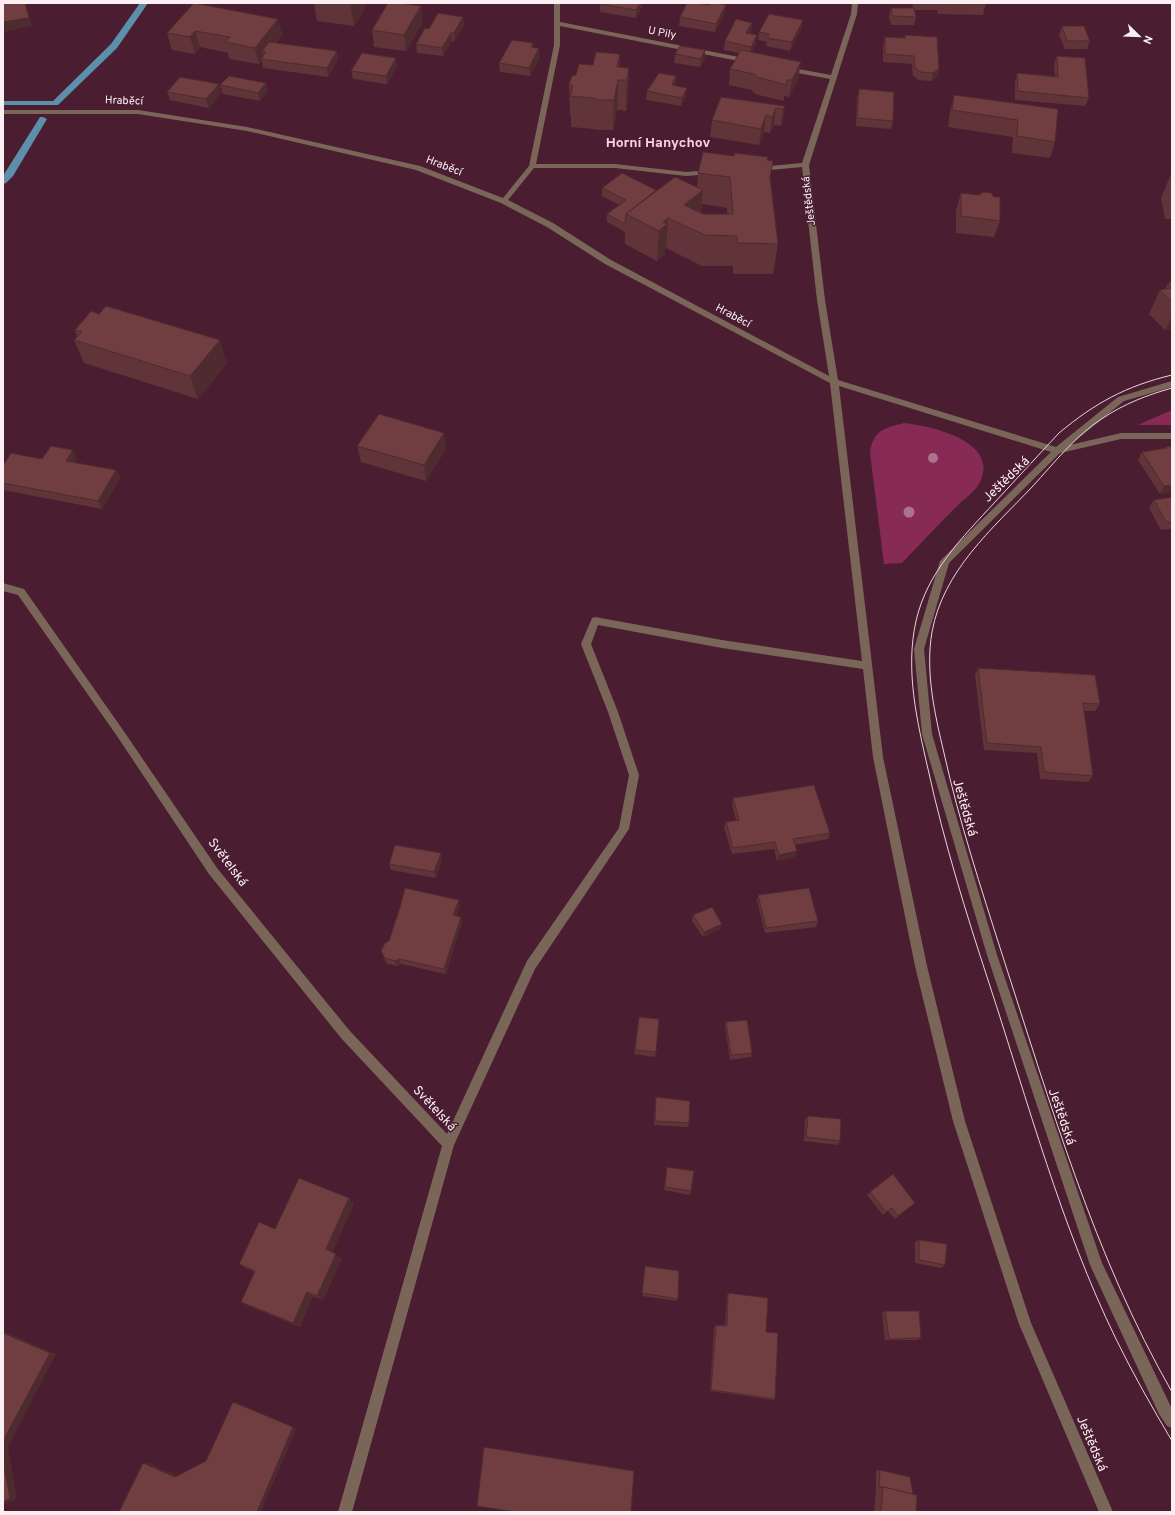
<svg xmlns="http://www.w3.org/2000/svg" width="1175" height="1515" viewBox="0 0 1175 1515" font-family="Overpass,sans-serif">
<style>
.green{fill:#872a55}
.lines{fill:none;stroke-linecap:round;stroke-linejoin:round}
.stream{fill:#5b8fab;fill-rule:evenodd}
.minor{fill:#7a6659;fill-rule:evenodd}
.tram{stroke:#e6d6db;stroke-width:1}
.tree{fill:#aa7489}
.wall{fill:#603438;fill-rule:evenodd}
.shaded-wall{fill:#4e2b2e}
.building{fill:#703d41;stroke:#4e2b2e}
.labels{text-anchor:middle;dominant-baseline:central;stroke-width:3;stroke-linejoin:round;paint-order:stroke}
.far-street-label{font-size:11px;fill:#fbeff3;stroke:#4a1e30}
.street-label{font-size:13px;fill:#fbeff3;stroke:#4a1e30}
.far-district-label{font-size:14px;font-weight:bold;fill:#f7d3e0;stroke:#4a1e30}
</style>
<rect width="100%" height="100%" fill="#4a1e30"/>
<g class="green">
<path d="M1172 410V425H1138Z"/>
<path d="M904 423C931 426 1000 441 980 482 976 491 964 499 957 506 938 525 920 544 902 563L884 564 870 453C873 430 885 428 904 423Z"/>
</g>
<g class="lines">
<g class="stream">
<path d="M140 3H148L117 48 58 105H3V101H53L111 44Z"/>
<path d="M40 117H43L47 119 13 176 6 183 3 184V176Z"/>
</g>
<path class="minor" d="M554 3H560V22L749 59 752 61 749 63 560 26V45L536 164H615L686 172 711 170 715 172 711 174 686 176 615 168H534L508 200 553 223 611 260 829 376 817 300 802 167 759 171 755 169 759 167 802 163 830 79 787 71 784 69 787 67 831 75 851 14 852 3H858L857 14 809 165 825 300 838 380 1056 447 1118 397 1172 381V387L1124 401 1070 445 1121 433H1172V439H1121L1060 453 949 563 924 649 932 734 997 955 1102 1263 1172 1409V1428L1167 1426 1159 1414 1090 1265 987 955 922 734 914 649 940 561 1051 452 839 386 883 757 927 966 965 1121 1031 1323 1113 1512H1099L1019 1324 953 1121 915 966 873 757 863 669 722 648 598 625 591 644 618 712 639 775 629 829 535 969 454 1145 352 1512H338L442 1146 341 1038 209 874 117 736 18 595 3 591V583L24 589 123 730 217 868 349 1030 447 1134 527 961 619 828 629 775 608 712 581 644 592 618 595 617 722 640 862 661 830 383 605 264 547 227 501 203 416 170 247 131 138 114H3V110H138L247 127 420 166 503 198 529 166 554 45Z"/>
<g class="tram">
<path d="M1172 375C1126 386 1095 403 1059 433 1038 456 1016 479 995 502 962 538 927 572 916 621 905 670 917 721 928 769 944 842 966 913 989 983 1028 1102 1061 1226 1116 1339 1133 1374 1152 1407 1172 1441"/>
<path d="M1172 388C1147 395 1124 404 1103 418 1075 436 1055 462 1032 487 992 529 943 571 932 632 925 672 935 715 944 753 959 821 981 888 1002 954 1050 1102 1094 1256 1172 1392"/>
</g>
</g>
<g class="tree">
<circle cx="933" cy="458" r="5"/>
<circle cx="909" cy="512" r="5.5"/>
</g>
<g class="wall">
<path d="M314 3H365V8L354 26 317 21Z"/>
<path d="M600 3H644L636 18 600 12Z"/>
<path d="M912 3H986L983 15 938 14 937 10H914L916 17 914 25H891L889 17 891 8H913Z"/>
<path d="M709 5 725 13 715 32 679 26 680 17Z"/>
<path d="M463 17 464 25 454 42 452 41 443 56 417 53 416 44 429 29Z"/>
<path d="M278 19 282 35 276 43 337 51 338 59 328 77 263 68 262 61 259 64 229 59 228 53 200 47 195 54 172 50 167 33Z"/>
<path d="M423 22 406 51 374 47 372 30Z"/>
<path d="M752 23 751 31 750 34 756 44 752 52 798 79 789 97 784 96V101L755 94 752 90 729 85 730 69 739 53 724 50 725 41Z"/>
<path d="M1062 26 1090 41 1087 49H1065L1059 35Z"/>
<path d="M802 28 790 51 766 46 767 42 758 40 759 32Z"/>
<path d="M905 35 939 69 937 77 931 81 919 80 913 76 912 64 883 62V45L885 37 905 38Z"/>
<path d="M533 43V47L540 57 530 76 500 72 499 63Z"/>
<path d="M620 54V67L629 68 628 99 626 111 617 110 613 130H597L593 129 571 127V115L570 114 569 84 576 75 593 65Z"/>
<path d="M675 54 705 59 700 67 674 63Z"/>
<path d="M1057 56 1089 98 1085 106 1015 100V82L1017 73 1055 76 1054 64Z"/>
<path d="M397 66 387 84 353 79 351 71Z"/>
<path d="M219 84 221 93 209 108 170 100 167 92Z"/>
<path d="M220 85 268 91 260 101 223 94Z"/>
<path d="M676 85 675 86 686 96 681 106 646 100 647 91Z"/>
<path d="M859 89 893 121 891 129 856 126 857 98Z"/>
<path d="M954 95 1058 109 1055 142 1050 158 1012 153 1013 137 948 127 950 112Z"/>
<path d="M785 106 782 123 781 126 774 125 770 133 764 132 759 145 710 137 712 120Z"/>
<path d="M768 160 778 244 773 274H733V266H702L666 248 665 249V254L657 261 625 244V232L607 222V214L619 205 602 196V188L656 190 697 187 698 173ZM702 204 727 208V214H703L701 213Z"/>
<path d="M1171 174H1172V219H1165L1161 198Z"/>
<path d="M961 193 1000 221 994 237 956 233V210Z"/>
<path d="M1172 282V329L1165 330 1149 314 1160 290 1165 289 1168 283Z"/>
<path d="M75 330 227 363 198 399 84 363 74 340 77 336Z"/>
<path d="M357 446 446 449 426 481 361 462Z"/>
<path d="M1172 446V492L1160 494 1138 460 1142 452 1165 448 1166 447Z"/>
<path d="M77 458 74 462 116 470 120 478 102 509 3 490V466L42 459Z"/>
<path d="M1172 497V529L1161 530 1149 508 1154 500Z"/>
<path d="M978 668 1100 704 1095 711H1084L1093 776 1088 782 1040 779 1037 753 984 750 975 675Z"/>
<path d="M733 798 830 833 828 839 795 845V857L777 861 774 849 732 854 724 828 726 822 736 820 732 805Z"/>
<path d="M441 853 442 859 436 878 391 870 389 864Z"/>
<path d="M758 895 818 921 816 927 765 933 757 900Z"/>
<path d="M460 906 456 916 462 922 446 974 401 964 397 966 387 964 383 956 381 951Z"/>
<path d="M693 915 720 929 703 937 692 921Z"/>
<path d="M639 1017 656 1052 655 1057 634 1054Z"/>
<path d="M726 1022 752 1053 751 1057 730 1060 725 1026Z"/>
<path d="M656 1097 689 1123 688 1127 654 1125 655 1102Z"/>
<path d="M808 1116 840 1141 838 1145 804 1141 805 1120Z"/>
<path d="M667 1167 691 1191 690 1195 664 1190Z"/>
<path d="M870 1192 915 1203 895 1219 888 1211 883 1215 867 1195Z"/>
<path d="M354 1204 332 1252 342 1259 323 1300 313 1296 300 1327 249 1306 241 1302 255 1272 247 1269 239 1264 275 1229Z"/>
<path d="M919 1240 945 1265 941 1268 915 1263V1242Z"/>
<path d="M645 1266 678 1299 677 1301 642 1296Z"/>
<path d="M728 1293 766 1332 775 1399 773 1400 710 1391 714 1327 716 1325 725 1326 727 1295Z"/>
<path d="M885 1311 921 1338 917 1340H885L882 1313Z"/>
<path d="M876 1470H880L916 1512H874L876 1487Z"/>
</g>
<g class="shaded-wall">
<path d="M25 3H26L27 7 32 26 3 32V22Z"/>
<path d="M350 3H365V8L354 26Z"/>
<path d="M640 3H644L636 18V10Z"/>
<path d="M726 5 725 13 715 32 716 24Z"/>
<path d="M421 6 423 22 406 51 404 35Z"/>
<path d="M463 17 464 25 454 42V33Z"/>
<path d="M278 19 282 35 266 55V52L262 51 264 58 261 59 262 61 259 64 255 48Z"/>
<path d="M803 20 802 28 790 51 792 42Z"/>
<path d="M752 23 751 31 746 41V33Z"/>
<path d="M195 31 200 47 195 54 190 37Z"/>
<path d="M451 33 452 41 443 56 442 48Z"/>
<path d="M757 35 756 44 750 55 751 47Z"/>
<path d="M539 48 540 57 530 76 529 68Z"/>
<path d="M705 50V59L700 67 701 59Z"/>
<path d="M337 51 338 59 328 77 327 68Z"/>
<path d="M620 54 619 80H618L617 110 613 130 614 100 617 67Z"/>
<path d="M396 58 397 66 387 84 386 76Z"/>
<path d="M801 62 798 79 789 97 792 80Z"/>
<path d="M629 68 628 99 626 111 627 80Z"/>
<path d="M939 69 937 77 931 81 933 73Z"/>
<path d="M676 76V85L671 94 672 85Z"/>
<path d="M266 83 268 91 260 101 258 93Z"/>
<path d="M219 84 221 93 209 108 206 99Z"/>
<path d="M687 88 686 96 681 106 682 98Z"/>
<path d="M785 106 782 123 781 126 783 109Z"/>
<path d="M776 108 774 125 770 133 772 117Z"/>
<path d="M766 115 764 132 759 145 761 129Z"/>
<path d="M703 190 700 221 684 205Z"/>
<path d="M668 218 666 248 665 249V254L657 261 659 231 663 222Z"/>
<path d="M1172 316V329L1165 330Z"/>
<path d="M220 340 227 363 198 399 190 376Z"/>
<path d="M444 433 446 449 426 481 424 465Z"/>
<path d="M73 450 77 458 70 469 66 461Z"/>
<path d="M116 470 120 478 102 509 98 501Z"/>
<path d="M1172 485V492L1160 494 1164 486Z"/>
<path d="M797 851 795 857 777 861 779 855Z"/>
<path d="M441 853 442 859 436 878 434 872Z"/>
<path d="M459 900 460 906 454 921 453 915Z"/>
<path d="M461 917 462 922 446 974 444 969Z"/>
<path d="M722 924 720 929 703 937 704 932Z"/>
<path d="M399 959 401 964 397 966 395 961Z"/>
<path d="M349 1198 354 1204 331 1255 326 1249Z"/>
<path d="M336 1254 342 1259 323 1300 317 1296Z"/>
<path d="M307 1292 313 1296 300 1327 293 1323Z"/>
<path d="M3 1332 8 1333 56 1354 8 1447 17 1498 3 1505Z"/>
<path d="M233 1402 237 1403 297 1428 261 1512H257Z"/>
<path d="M143 1463H148L180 1477H175Z"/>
</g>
<g class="building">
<path d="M3 3H25L29 18 3 22Z"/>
<path d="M194 3 278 19 255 48 225 42 230 37 195 31 190 37 167 33Z"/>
<path d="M388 3H400L421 6 404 35 372 30Z"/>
<path d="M600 3H640L636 10 600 4Z"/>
<path d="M687 3H696L709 5V3H717L726 5 716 24 680 17Z"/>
<path d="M891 8H914L916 17 893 16Z"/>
<path d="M438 13 463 17 454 33H451L442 48 416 44 425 28 429 29Z"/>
<path d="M769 14 803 20 792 42 767 38 769 34 759 32Z"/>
<path d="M736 19 752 23 746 33 757 35 751 47 725 41Z"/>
<path d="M1062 26H1084L1090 41H1067Z"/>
<path d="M905 35 937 37 939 69 933 73 921 72 915 68 914 56 885 54V37L905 38Z"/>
<path d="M512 40 533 43 531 47 539 48 529 68 499 63Z"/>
<path d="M269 42 337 51 327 68 261 59 266 52 262 51Z"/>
<path d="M680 46 705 50 701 59 675 54Z"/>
<path d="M741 50 801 62 792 80H787L786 85 757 77 754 74 730 69Z"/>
<path d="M596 52 620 54 617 67 629 68 627 80H618L614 100H597L594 98 570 96 573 86 569 84 572 76 576 75 579 64 593 65Z"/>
<path d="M362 53 396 58 386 76 351 71Z"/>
<path d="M1057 56 1085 58 1089 98 1018 91 1017 73 1058 77Z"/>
<path d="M659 73 676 76 672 85 687 88 682 98 647 91Z"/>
<path d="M229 76 266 83 258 93 220 85Z"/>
<path d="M180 77 219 84 206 99 167 92Z"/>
<path d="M859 89 894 92 893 121 857 118Z"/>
<path d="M954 95 1058 109 1055 142 1017 136 1018 120 952 110Z"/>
<path d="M721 97 785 106 783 109 776 108 772 117 766 115 761 129 712 120Z"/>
<path d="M703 152 734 156 735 153 768 157 767 160 773 161 770 177 778 244 737 243V236L705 235 668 218 663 222 667 224 659 231 626 214 675 177 703 190 684 205 703 214H733L730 177 698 173Z"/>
<path d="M622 173 656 190 626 214 625 224 607 214 626 200 602 188Z"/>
<path d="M983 192 991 193 994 197H1000V221L961 216V193L979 195Z"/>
<path d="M1172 282V302L1160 290 1171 288 1168 283Z"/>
<path d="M106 306 220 340 190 376 74 340 82 332 75 330 91 311 99 314Z"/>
<path d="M379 414 444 433 424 465 357 446Z"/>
<path d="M51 446 73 450 66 461 116 470 98 501 3 483V466L11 453 42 459Z"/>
<path d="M1172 446V485L1164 486 1142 452 1167 448 1166 447Z"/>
<path d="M1172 497V522H1166L1154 500Z"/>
<path d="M978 668 1095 675 1100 704 1083 703 1093 776 1044 772 1041 747 987 743Z"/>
<path d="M814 785 830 833 793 839 797 851 779 855 775 842 733 848 726 822 739 820 733 798Z"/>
<path d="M395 845 441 853 434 872 389 864Z"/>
<path d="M405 888 459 900 453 915 461 917 444 969 399 959 395 961 385 958 381 951 385 943 389 941 401 904Z"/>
<path d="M809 888 818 921 766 928 758 895Z"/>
<path d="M712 907 722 924 704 932 693 915Z"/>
<path d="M639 1017 659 1019 656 1052 635 1050Z"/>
<path d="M747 1020 752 1053 731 1055 726 1022Z"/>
<path d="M656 1097 690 1101 689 1123 655 1121Z"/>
<path d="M808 1116 841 1119 840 1141 806 1137Z"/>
<path d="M667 1167 694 1171 691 1191 665 1187Z"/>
<path d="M893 1174 915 1203 898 1216 892 1208 886 1212 870 1192Z"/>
<path d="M299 1178 349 1198 326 1249 336 1254 317 1296 307 1292 293 1323 241 1302 255 1271 239 1264 259 1222 275 1229Z"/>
<path d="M919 1240 947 1244 945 1265 919 1260Z"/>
<path d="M645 1266 679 1271 678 1299 642 1293Z"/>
<path d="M728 1293 768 1298 766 1332 778 1333 775 1399 711 1390 716 1325 727 1326Z"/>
<path d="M885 1311H919L921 1338 889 1339Z"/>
<path d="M3 1333 50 1353 3 1441Z"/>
<path d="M233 1402 293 1427 257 1512H119L143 1463 175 1477 206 1461Z"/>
<path d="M484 1447 634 1471 631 1512H515L477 1506Z"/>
<path d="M3 1460 10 1498 3 1502Z"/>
<path d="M880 1470 910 1477 913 1494 883 1487H879Z"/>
<path d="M883 1487 917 1495 916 1512H881Z"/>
</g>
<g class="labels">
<g class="far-street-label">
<text transform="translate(662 33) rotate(11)">U Pily</text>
<text transform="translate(124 101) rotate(2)">Hraběcí</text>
<text transform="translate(444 166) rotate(21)">Hraběcí</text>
<text transform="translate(809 201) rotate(-97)">Ještědská</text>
<text transform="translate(733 316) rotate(28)">Hraběcí</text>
</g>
<g class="street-label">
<text transform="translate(1007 480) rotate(-44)">Ještědská</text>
<text transform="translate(964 808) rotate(74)">Ještědská</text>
<text transform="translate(227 863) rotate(53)">Světelská</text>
<text transform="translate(434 1109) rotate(47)">Světelská</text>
<text transform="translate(1061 1117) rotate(71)">Ještědská</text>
<text transform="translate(1091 1444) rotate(67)">Ještědská</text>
</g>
<g class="far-district-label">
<text x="658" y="143">Horní Hanychov</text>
</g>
</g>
<rect width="1175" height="1515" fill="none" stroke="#fbeff3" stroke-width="8"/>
<g transform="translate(1139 36) rotate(113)" stroke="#4a1e30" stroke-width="3" paint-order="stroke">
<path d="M0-3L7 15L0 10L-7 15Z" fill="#fbeff3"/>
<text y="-6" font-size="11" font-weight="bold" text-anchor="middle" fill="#fbeff3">N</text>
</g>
</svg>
